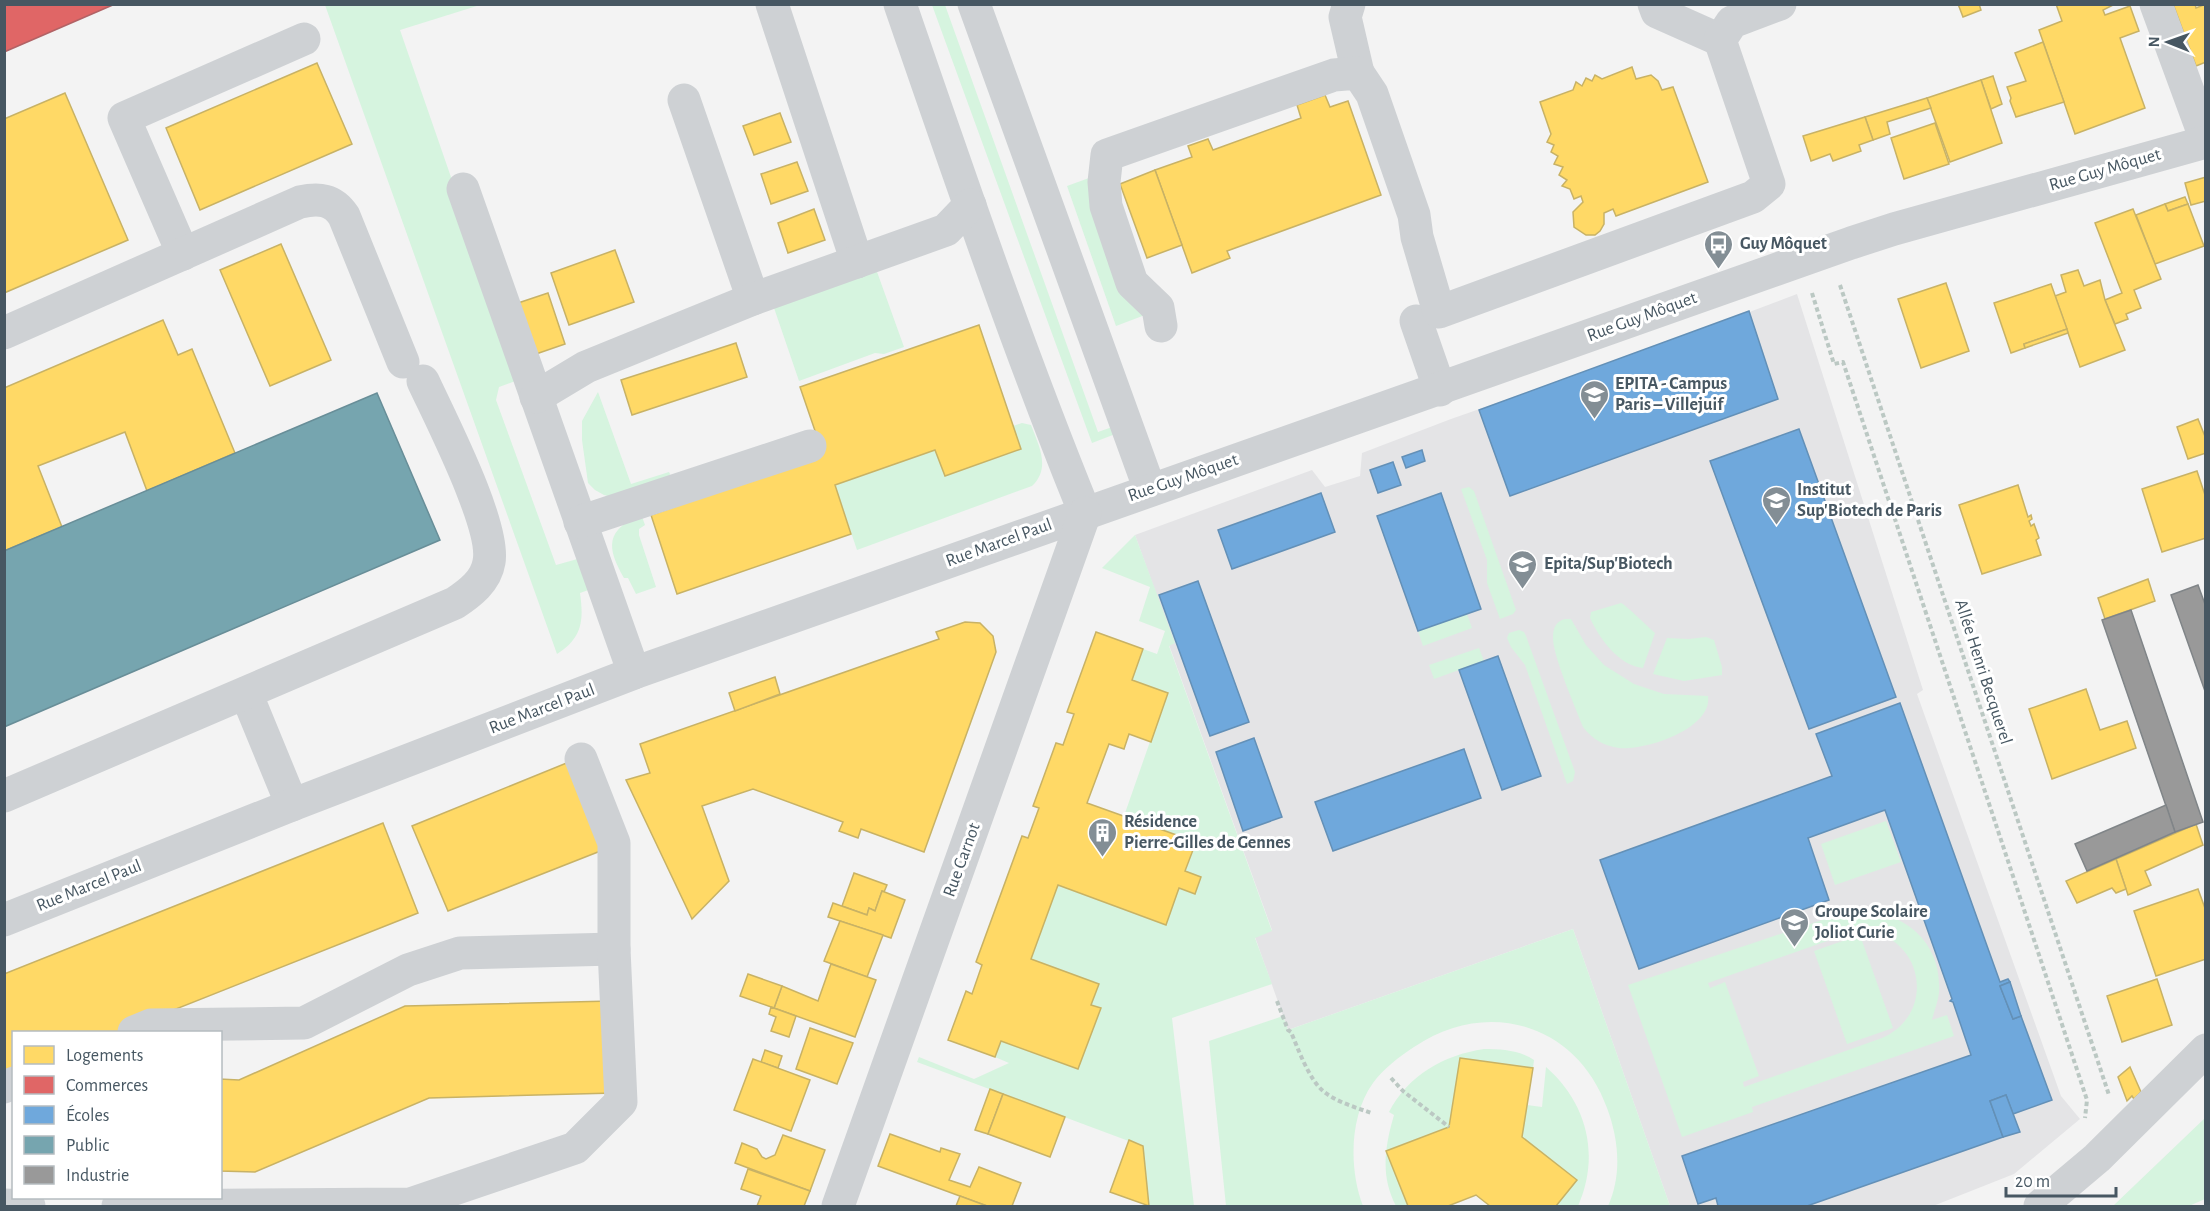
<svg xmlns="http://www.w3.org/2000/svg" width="2210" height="1211" viewBox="0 0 2210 1211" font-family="'Alegreya Sans',sans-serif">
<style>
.education{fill:#e4e4e6}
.green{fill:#d6f4df;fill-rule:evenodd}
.homes{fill:#ffd966;stroke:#c8b265;stroke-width:1.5}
.shops{fill:#e06666;stroke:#b26265;stroke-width:1.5}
.schools{fill:#6fa8dc;stroke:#6390b7;stroke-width:1.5}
.public{fill:#76a5af;stroke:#688e98;stroke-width:1.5}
.industry{fill:#999;stroke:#808588;stroke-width:1.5}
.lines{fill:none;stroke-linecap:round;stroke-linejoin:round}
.path{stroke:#bbc8c3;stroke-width:4;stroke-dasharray:4.5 3;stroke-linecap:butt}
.minor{stroke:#ced1d4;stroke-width:33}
.labels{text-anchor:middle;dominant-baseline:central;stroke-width:6;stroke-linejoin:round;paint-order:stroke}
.street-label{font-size:18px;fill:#475762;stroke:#fff}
.poi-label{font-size:18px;font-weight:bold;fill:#475762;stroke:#fff;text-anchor:start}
</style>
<rect width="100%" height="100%" fill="#f3f3f3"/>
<path class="education" d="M1797 294 1923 690 1917 694 2061 1096 2080 1119 2014 1174 1933 1206H1670L1573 929 1288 1030 1255 937 1272 930 1169 645 1174 643 1135 535 1312 470 1325 487 1360 476 1362 453 1451 419 1659 346Z"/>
<g class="green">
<path d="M325 5H480L400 30 521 379 499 387 496 400 556 565 581 558 591 589 580 593C584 621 582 638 557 654Z"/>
<path d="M932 5H945L1098 432 1115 426 1118 433 1092 443Z"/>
<path d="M1089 178 1145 315 1116 326 1067 186Z"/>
<path d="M876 269 904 347 884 354 875 353 799 381 773 305Z"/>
<path d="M598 392 631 484 669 472 670 474 669 478 615 498 604 495 595 490 588 483 582 440V421Z"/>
<path d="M1022 423 1031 425C1039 446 1051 468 1032 486L857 550 835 485 935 450 945 476 1021 449 1013 426Z"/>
<path d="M1469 487 1474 491 1516 610 1513 614 1500 619 1487 583V560L1461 489Z"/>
<path d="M641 514 645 525 639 529V535L656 587 636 594 628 578H624C606 546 606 531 641 514Z"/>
<path d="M1135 535 1175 643 1169 646 1272 931 1255 938 1272 984 1172 1018 1194 1206H1149L1142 1146 917 1062 919 1057 974 1079 1009 1063 995 1057 1001 1041 1078 1069 1101 1008 1091 1005 1099 984 1031 959 1058 885 1166 924 1196 842 1124 816 1167 693 1132 680 1143 649 1157 654 1165 631 1139 621 1150 587 1102 568Z"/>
<path d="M1621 603C1625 604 1649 628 1655 633L1643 668C1619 666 1599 638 1590 618L1591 612Z"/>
<path d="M1467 614 1472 628 1423 646 1418 631Z"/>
<path d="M1565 619H1571L1586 645 1604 665 1634 684 1664 694 1708 696C1713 729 1644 751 1619 748 1604 746 1592 739 1583 727 1576 709 1552 654 1553 637 1553 628 1556 621 1565 619Z"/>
<path d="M1519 630 1524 632 1526 636 1575 772 1573 781 1567 784 1525 665 1511 647 1507 638 1509 633Z"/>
<path d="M1706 637 1714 640 1722 667V675L1684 681 1653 674 1667 638 1689 639Z"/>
<path d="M1479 648 1484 661 1434 679 1429 665Z"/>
<path d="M1886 821 1901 862 1835 885 1821 844Z"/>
<path d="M1852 910C1901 909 1943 940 1939 993 1938 1002 1934 1011 1932 1020L1947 1015 1954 1036 1752 1107 1753 1112 1682 1137 1628 985ZM1864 931C1924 936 1937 1014 1882 1038L1744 1087 1743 1082 1759 1076 1725 982 1710 988 1708 983 1847 934Z"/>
<path d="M1573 929 1670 1206H1608C1622 1175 1619 1140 1607 1108 1577 1024 1487 997 1414 1047 1399 1057 1384 1068 1373 1083 1349 1116 1349 1170 1363 1206H1226L1209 1041 1283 1016 1288 1030Z"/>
<path d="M1860 935 1893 1028 1847 1044 1814 951Z"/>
<path d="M1484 1049C1501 1049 1519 1050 1534 1060L1533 1068 1460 1058 1449 1127 1386 1151 1408 1206H1396C1380 1176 1385 1146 1394 1115L1389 1112C1408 1075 1444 1055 1484 1049Z"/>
<path d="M1546 1067C1588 1104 1600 1156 1578 1206H1556L1577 1180 1522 1137 1527 1105 1542 1107Z"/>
<path d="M2205 1118V1199L2189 1206H2113Z"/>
</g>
<g class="homes">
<path d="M1958 4H1979L1981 10 1963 17Z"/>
<path d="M2056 4H2115L2103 10 2105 15 2130 6 2139 31 2120 38 2145 108 2075 134 2039 30 2062 21Z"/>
<path d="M2173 4H2195L2196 8 2206 4V62L2196 66Z"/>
<path d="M2043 42 2064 102 2016 117 2010 101 2011 98 2007 87 2026 81 2015 53Z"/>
<path d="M317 63 352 144 200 210 166 128Z"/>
<path d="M1632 67 1636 79 1651 75 1658 81 1662 90 1673 87 1708 182 1616 216 1613 209 1604 213V224L1600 231 1595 235H1586L1574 227 1573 212 1583 202 1581 196 1574 199 1570 189 1562 186 1567 180 1559 175 1563 167 1554 164 1558 156 1551 152 1554 145 1547 142 1551 134 1540 102 1573 90 1576 82 1582 86 1586 78 1592 81 1595 75 1602 79Z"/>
<path d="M1993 76 2002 104 1991 109 1981 80Z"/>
<path d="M1981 80 2002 143 1950 162 1927 98Z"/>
<path d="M65 93 128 240 4 293V119Z"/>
<path d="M1325 95 1330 107 1348 101 1381 195 1227 251 1230 258 1192 273 1155 170 1192 157 1188 146 1208 139 1213 150 1301 118 1297 105Z"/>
<path d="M1927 98 1931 108 1887 122 1890 134 1873 140 1865 117Z"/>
<path d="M780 113 791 142 754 155 743 126Z"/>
<path d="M1865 117 1873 140 1859 145 1861 151 1833 161 1830 154 1811 161 1803 136Z"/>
<path d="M1935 123 1949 164 1904 179 1891 138Z"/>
<path d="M797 162 808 191 771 204 761 174Z"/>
<path d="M1155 170 1182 245 1147 258 1120 184Z"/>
<path d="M2206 177V201L2191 205 2185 183Z"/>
<path d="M2185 197 2188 204 2168 211 2165 204Z"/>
<path d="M2165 204 2168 211 2188 204 2204 246 2155 264 2136 215Z"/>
<path d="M814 209 825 240 788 253 778 223Z"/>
<path d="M2133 209 2161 279 2134 290 2141 308 2126 314 2128 319 2115 324 2105 300 2122 293 2095 223Z"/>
<path d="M281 244 331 360 270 386 220 270Z"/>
<path d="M615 250 634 302 569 325 551 273Z"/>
<path d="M2078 270 2084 286 2100 280 2105 300 2125 350 2080 367 2055 296 2066 292 2061 275Z"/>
<path d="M1946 283 1969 351 1921 368 1898 299Z"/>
<path d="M2051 284 2067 329 2024 344 2025 348 2011 353 1994 303Z"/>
<path d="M548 293 565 344 536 354 518 303Z"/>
<path d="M163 320 178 355 192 349 235 453 147 491 125 432 38 466 62 527 4 551V388Z"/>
<path d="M979 325 1021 449 945 476 935 450 835 485 851 534 677 594 651 515 823 454 800 387Z"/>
<path d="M2067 329 2068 333 2025 348 2024 344Z"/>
<path d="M736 343 747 377 632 415 621 380Z"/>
<path d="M2198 419 2206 439V453L2188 459 2177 427Z"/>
<path d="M2197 471 2206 498V538L2162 552 2142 489Z"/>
<path d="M2018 485 2028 517 2031 515 2032 519 2029 521 2031 526 2034 524 2039 538 2036 540 2041 555 1982 574 1959 505Z"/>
<path d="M2148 579 2155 601 2105 619 2098 598Z"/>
<path d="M965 622 980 623 993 636 996 652 924 852 861 829 858 838 839 831 843 822 753 789 702 806 729 881 692 919 626 780 650 773 640 744 939 639 936 632Z"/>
<path d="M1096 632 1143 649 1132 680 1168 693 1151 742 1129 734 1124 749 1109 744 1087 803 1196 842 1185 871 1201 877 1195 894 1179 888 1166 925 1058 885 1031 959 1099 984 1091 1005 1101 1008 1078 1069 1001 1041 995 1057 948 1040 966 991 972 994 982 965 976 962 1022 836 1028 838 1039 808 1033 806 1056 743 1063 745 1074 714 1067 712Z"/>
<path d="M775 677 780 694 735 711 729 693Z"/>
<path d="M2086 689 2100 730 2127 721 2136 748 2052 779 2029 709Z"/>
<path d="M569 762 603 850 448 911 412 826Z"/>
<path d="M383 823 418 913 118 1032H14V1074L4 1078V974Z"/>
<path d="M2196 824 2203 845 2145 871 2151 885 2128 895 2116 859Z"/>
<path d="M2116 859 2126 889 2116 893 2112 888 2077 903 2066 881Z"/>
<path d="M854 873 887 885 884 892 882 891 875 911 869 908 867 915 842 906Z"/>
<path d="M2198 889 2206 911V959L2156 976 2134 911Z"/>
<path d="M882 891 905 900 891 938 828 917 833 903 867 915 869 908 875 911Z"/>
<path d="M840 921 883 935 867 977 824 961Z"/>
<path d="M831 964 876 980 855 1037 774 1008 782 986 818 1001Z"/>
<path d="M748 974 782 986 774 1008 740 996Z"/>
<path d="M2157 979 2172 1025 2122 1042 2107 996Z"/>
<path d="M611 1001 614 1093 429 1098 255 1172 220 1171V1079L239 1080 405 1006Z"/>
<path d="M771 1007 796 1016 789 1037 771 1031 776 1017 769 1014Z"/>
<path d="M810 1028 853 1043 837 1084 796 1069Z"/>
<path d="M765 1050 782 1056 778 1068 761 1062Z"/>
<path d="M1460 1058 1533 1068 1522 1137 1577 1180 1556 1206H1490L1476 1195 1448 1206H1408L1386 1151 1449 1127Z"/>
<path d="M753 1059 810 1080 791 1131 734 1110Z"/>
<path d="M2130 1067 2141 1092 2134 1099 2132 1096 2127 1101 2118 1077Z"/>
<path d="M990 1089 1003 1094 988 1134 975 1130Z"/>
<path d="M1003 1094 1065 1117 1050 1157 988 1134Z"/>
<path d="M890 1134 940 1152 941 1148 960 1154 949 1180 970 1187 979 1167 1021 1183 1012 1206H987L878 1166Z"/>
<path d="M783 1135 825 1150 810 1191 735 1163 742 1143 757 1149 762 1157 766 1159 775 1155Z"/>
<path d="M1129 1140 1143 1146 1149 1206 1110 1192Z"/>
<path d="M748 1169 810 1191 804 1206H757L761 1196 741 1189Z"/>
<path d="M960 1196 987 1206H956Z"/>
</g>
<path class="shops" d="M4 4H115L4 52Z"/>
<g class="schools">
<path d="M1749 311 1778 399 1510 496 1479 410Z"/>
<path d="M1799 429 1896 697 1809 729 1710 461Z"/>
<path d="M1422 450 1425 461 1406 468 1402 457Z"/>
<path d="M1393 462 1401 485 1378 493 1370 470Z"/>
<path d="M1321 493 1335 532 1232 569 1218 530Z"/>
<path d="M1441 493 1481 609 1418 631 1377 516Z"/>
<path d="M1198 581 1249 722 1210 736 1159 595Z"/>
<path d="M1498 656 1541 776 1502 790 1459 670Z"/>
<path d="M1900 703 2000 982 2008 979 2010 982 2000 986 2013 1019 2021 1016 2052 1100 2013 1114 2006 1095 1990 1101 2003 1137 1807 1206H1718L1716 1198 1698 1204 1682 1156 1971 1055 1953 1002 1950 1001 1952 999 1885 810 1808 838 1829 900 1639 969 1600 860 1832 776 1816 734Z"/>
<path d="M1254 738 1282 817 1243 831 1216 752Z"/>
<path d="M1464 749 1481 798 1333 851 1315 802Z"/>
<path d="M2010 982 2021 1016 2013 1019 2000 986Z"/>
<path d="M2006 1095 2020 1132 2003 1137 1990 1101Z"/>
</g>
<path class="public" d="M377 393 440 540 4 727V551Z"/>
<g class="industry">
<path d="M2198 585 2206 607V694L2171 595Z"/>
<path d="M2131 610 2203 822 2175 832 2102 620Z"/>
<path d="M2166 805 2175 832 2087 871 2075 844Z"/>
</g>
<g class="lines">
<g class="path">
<path d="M1840 285 2109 1095"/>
<path d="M1812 293 1834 364 1843 362 2087 1100 2085 1118"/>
<path d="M1277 1001 1288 1030 1291 1032C1298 1049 1309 1079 1323 1091 1336 1102 1355 1107 1371 1113"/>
<path d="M1391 1078 1403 1091 1449 1127"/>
</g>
<g class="minor">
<path d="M772 4 857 262"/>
<path d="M900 4C959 175 1017 346 1085 513"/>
<path d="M974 4 1150 490"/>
<path d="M1349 4 1345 17 1358 73"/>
<path d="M1654 4 1657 12 1720 40"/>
<path d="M2156 4 2206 140"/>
<path d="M684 100 753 299"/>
<path d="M463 189 634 673"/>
<path d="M183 254 124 118 304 39"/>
<path d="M1416 321 1440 390"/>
<path d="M1161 326 1158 308 1132 283 1106 206 1104 182 1107 155 1334 75 1358 73 1372 94 1414 215 1417 237 1439 312 1753 197 1769 184 1720 40 1732 22 1780 4"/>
<path d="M4 333 300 202C319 198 333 199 344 216L403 362"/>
<path d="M536 397 586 367 753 299 946 230 970 205"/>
<path d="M580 522 810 446"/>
<path d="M246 693 292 805"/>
<path d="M4 796 455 603C470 593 486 581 489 562 496 526 440 418 423 381"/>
<path d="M4 920 292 805 634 673 1851 243 1894 229 2206 142"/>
<path d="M134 1032 151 1025 304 1023 408 970 460 953 614 949"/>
<path d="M4 1087 14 1083"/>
<path d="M4 1205 29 1206"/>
<path d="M118 1206 410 1204 575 1148 621 1102 614 949V843L581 759"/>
<path d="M838 1206 1085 513"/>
<path d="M2040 1206 2097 1158 2206 1050"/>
</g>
</g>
<defs>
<symbol id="bus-pin" viewBox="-11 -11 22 30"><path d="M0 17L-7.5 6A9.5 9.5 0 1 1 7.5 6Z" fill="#838e95" stroke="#fff"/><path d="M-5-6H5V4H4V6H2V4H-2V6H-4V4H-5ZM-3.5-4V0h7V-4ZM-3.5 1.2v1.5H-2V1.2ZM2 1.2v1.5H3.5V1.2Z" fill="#fff"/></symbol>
<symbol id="university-pin" viewBox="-11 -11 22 30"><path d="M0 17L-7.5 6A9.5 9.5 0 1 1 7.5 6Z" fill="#838e95" stroke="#fff"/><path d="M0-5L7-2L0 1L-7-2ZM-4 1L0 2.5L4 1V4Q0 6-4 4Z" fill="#fff"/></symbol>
<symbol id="building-pin" viewBox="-11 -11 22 30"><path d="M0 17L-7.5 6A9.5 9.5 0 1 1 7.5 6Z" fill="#838e95" stroke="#fff"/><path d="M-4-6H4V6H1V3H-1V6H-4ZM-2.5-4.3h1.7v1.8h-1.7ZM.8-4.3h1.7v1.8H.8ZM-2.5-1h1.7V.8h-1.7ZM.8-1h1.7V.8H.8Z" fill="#fff"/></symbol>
<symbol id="school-pin" viewBox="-11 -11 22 30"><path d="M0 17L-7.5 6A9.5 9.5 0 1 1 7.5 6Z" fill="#838e95" stroke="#fff"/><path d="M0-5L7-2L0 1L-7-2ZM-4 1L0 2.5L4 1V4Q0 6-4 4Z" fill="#fff"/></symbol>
</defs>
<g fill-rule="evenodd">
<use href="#bus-pin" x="1702" y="228" width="33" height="45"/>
<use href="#university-pin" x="1578" y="378" width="33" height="45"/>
<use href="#university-pin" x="1760" y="484" width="33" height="45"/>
<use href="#university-pin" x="1506" y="548" width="33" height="45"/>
<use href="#building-pin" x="1086" y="816" width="33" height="45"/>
<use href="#school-pin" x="1778" y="906" width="33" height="45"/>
</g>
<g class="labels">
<g class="street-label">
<text transform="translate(2105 170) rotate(-16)">Rue Guy Môquet</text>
<text transform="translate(1642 317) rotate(-20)">Rue Guy Môquet</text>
<text transform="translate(1183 478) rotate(-19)">Rue Guy Môquet</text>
<text transform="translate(999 543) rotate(-20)">Rue Marcel Paul</text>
<text transform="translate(1983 672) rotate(72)">Allée Henri Becquerel</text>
<text transform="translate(542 709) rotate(-21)">Rue Marcel Paul</text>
<text transform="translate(962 860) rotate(-70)">Rue Carnot</text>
<text transform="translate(89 886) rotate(-22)">Rue Marcel Paul</text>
</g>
<g class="poi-label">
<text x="1740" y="244">Guy Môquet</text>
<text x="1615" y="384">EPITA - Campus<tspan x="1615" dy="21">Paris – Villejuif</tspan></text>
<text x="1797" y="490">Institut<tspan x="1797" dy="21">Sup'Biotech de Paris</tspan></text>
<text x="1544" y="564">Epita/Sup'Biotech</text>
<text x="1124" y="822">Résidence<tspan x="1124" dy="21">Pierre-Gilles de Gennes</tspan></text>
<text x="1815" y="912">Groupe Scolaire<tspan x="1815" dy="21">Joliot Curie</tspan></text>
</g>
</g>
<rect width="2210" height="1211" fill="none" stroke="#475762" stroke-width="12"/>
<rect x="12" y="1031" width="210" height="168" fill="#ffffff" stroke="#b5bcc0" stroke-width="1.5"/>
<rect x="24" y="1046" width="30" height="18" fill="#ffd966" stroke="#b5bcc0" stroke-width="1.5"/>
<text x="66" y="1061" font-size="18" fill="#475762">Logements</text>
<rect x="24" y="1076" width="30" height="18" fill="#e06666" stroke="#b5bcc0" stroke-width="1.5"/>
<text x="66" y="1091" font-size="18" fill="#475762">Commerces</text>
<rect x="24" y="1106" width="30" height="18" fill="#6fa8dc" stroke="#b5bcc0" stroke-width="1.5"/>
<text x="66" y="1121" font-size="18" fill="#475762">Écoles</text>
<rect x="24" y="1136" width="30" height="18" fill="#76a5af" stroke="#b5bcc0" stroke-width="1.5"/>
<text x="66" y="1151" font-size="18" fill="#475762">Public</text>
<rect x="24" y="1166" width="30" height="18" fill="#999999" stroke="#b5bcc0" stroke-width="1.5"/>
<text x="66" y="1181" font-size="18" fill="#475762">Industrie</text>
<g transform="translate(2168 42) rotate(271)" stroke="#ffffff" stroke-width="4.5" paint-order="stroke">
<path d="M0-4.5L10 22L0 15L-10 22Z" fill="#475762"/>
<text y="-9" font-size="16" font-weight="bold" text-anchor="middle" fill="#475762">N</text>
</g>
<path d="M2006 1187v9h110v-9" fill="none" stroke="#475762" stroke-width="3"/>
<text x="2015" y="1187" font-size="18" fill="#475762" stroke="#ffffff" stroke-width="4.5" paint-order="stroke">20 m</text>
</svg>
